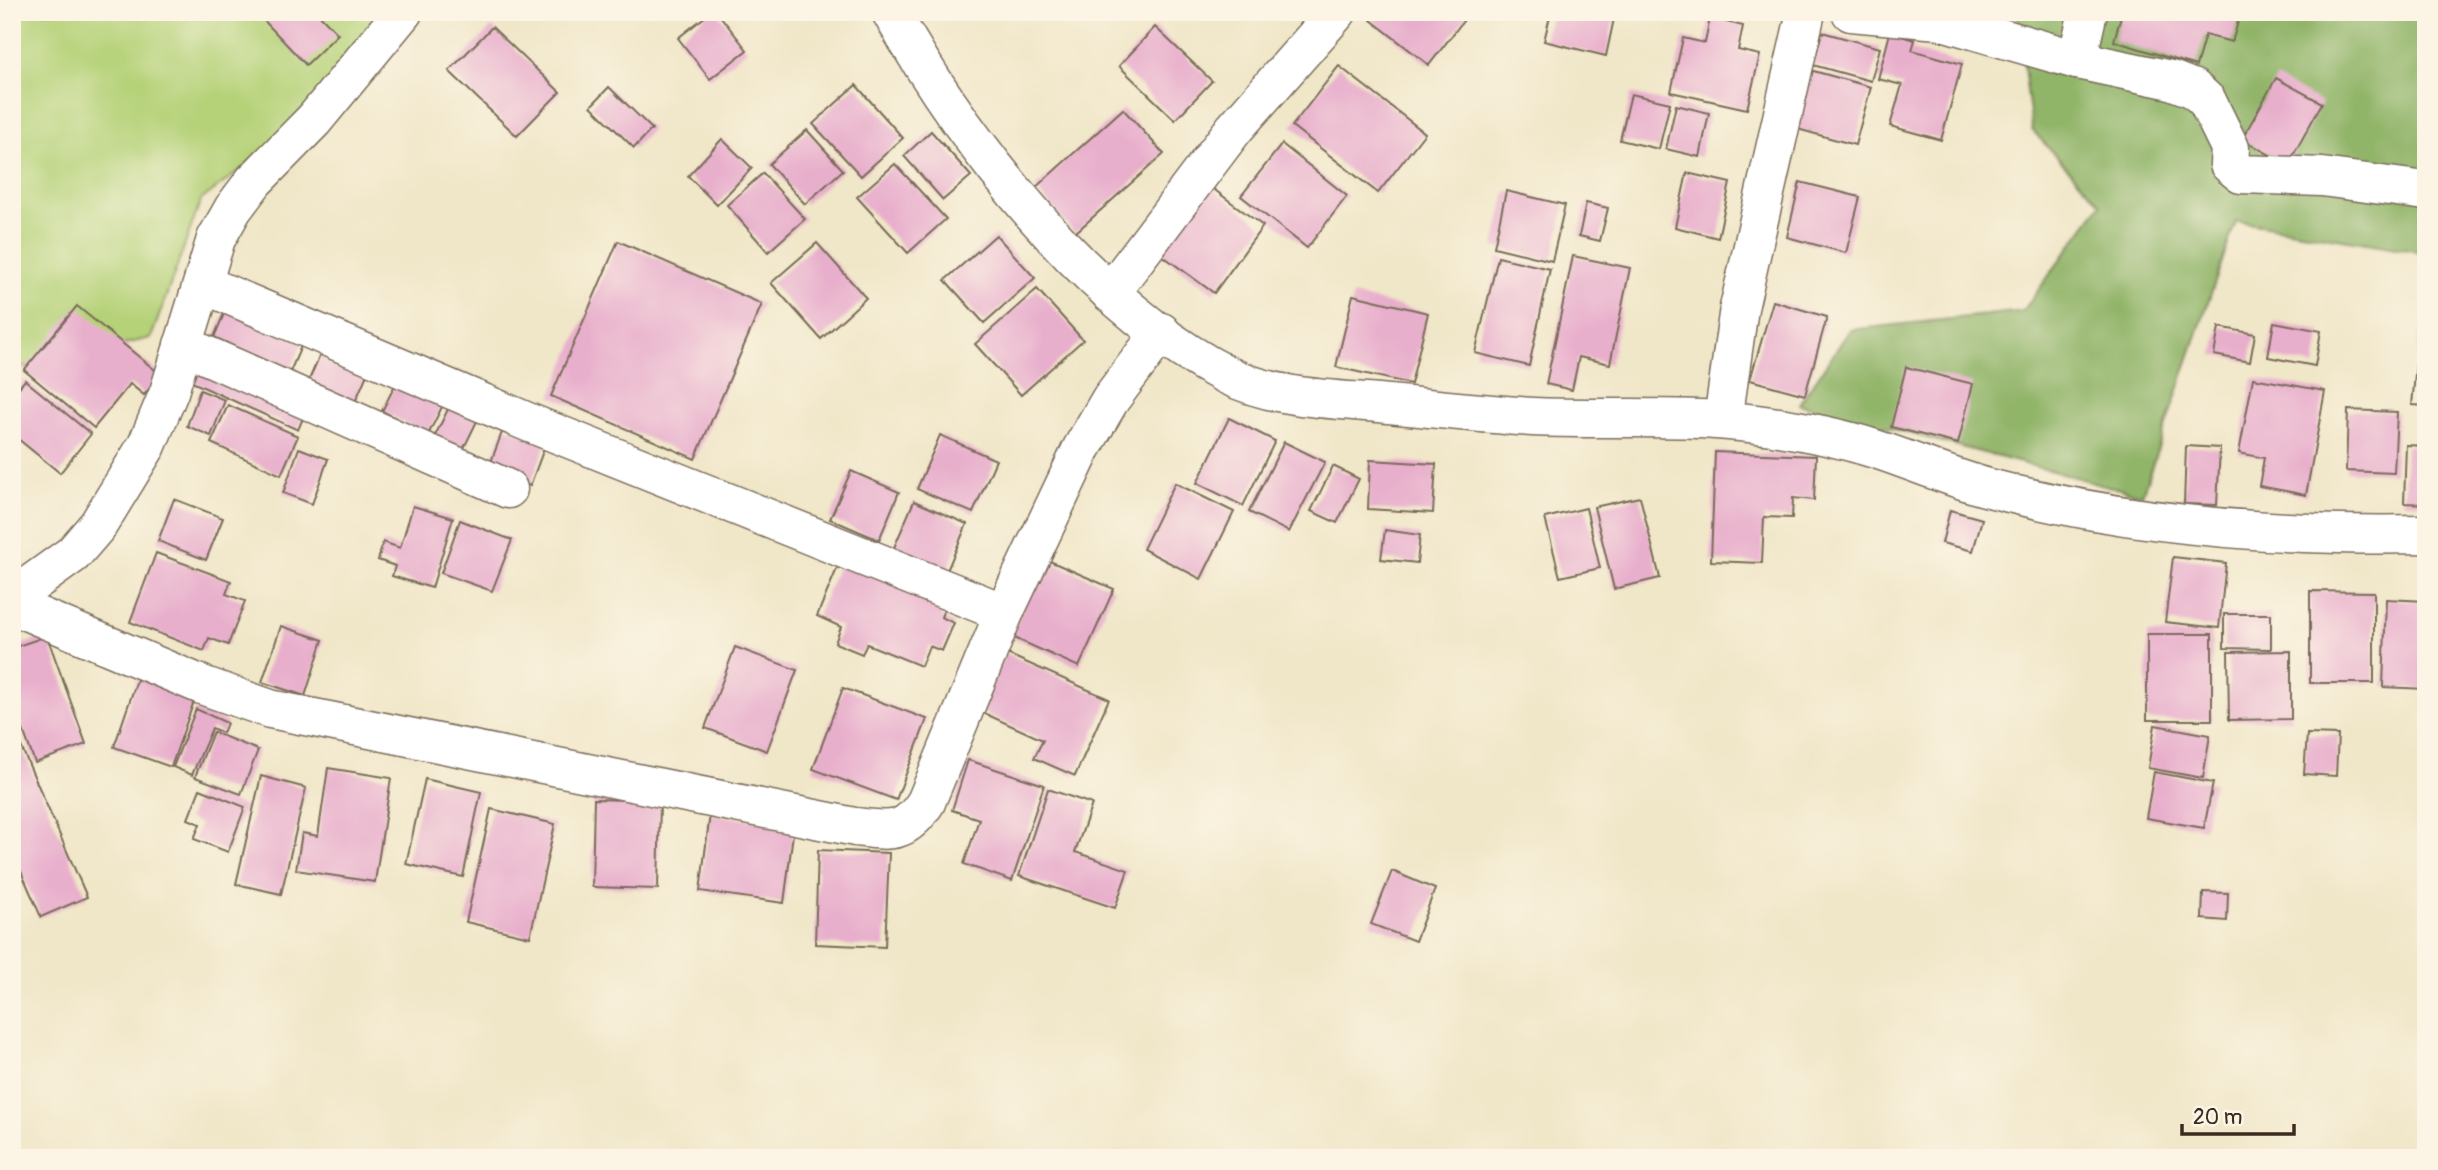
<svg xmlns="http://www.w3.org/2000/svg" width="2438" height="1170" viewBox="0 0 2438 1170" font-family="Pangolin,sans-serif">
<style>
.green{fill:#b5d278;stroke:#787e4b;stroke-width:2}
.forest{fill:#90b468;stroke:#666f43;stroke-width:2}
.building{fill:#e8afcc}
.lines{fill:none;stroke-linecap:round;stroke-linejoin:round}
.minor-casing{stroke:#7a6c5a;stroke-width:41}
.minor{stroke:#fff;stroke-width:38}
</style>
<rect width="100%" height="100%" fill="#fcf5e5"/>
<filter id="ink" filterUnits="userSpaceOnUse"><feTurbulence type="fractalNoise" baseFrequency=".0143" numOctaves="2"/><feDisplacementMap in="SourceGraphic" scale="14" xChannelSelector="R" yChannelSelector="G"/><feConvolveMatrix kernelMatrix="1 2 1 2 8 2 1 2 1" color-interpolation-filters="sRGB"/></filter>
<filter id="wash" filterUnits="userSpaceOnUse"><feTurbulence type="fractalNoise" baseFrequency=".00686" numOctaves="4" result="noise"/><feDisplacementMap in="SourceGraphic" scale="28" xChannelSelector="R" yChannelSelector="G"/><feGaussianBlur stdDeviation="1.57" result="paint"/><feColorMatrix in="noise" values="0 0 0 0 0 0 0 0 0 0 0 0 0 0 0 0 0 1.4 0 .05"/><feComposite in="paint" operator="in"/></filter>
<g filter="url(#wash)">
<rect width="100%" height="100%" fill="#f0e6c8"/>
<path class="green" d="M27 12H412L336 97 201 200 151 338 12 370V26Z"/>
<path class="forest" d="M2017 12H2426V253L2236 221 2142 495 1799 404 1850 330 2023 311 2101 204 2032 130Z"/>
<g id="blocks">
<g class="building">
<path d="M256 12H317L338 34 306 65Z"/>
<path d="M711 12H717L747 50 710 79 678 38Z"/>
<path d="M1377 12H1470L1429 65 1371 20Z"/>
<path d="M1551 12 1615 14 1606 56 1544 41Z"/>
<path d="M2122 12H2241L2232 42 2205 35 2196 66 2114 41Z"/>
<path d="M1710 18 1743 26 1738 50 1760 55 1747 109 1671 92 1683 38 1705 43Z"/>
<path d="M492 27 560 92 517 136 449 71Z"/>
<path d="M1155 27 1212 81 1175 120 1119 66Z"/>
<path d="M1822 32 1880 48 1871 81 1813 65Z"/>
<path d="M1890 33 1915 40 1912 50 1962 64 1941 140 1890 126 1902 85 1878 79Z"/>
<path d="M1339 66 1425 133 1378 193 1292 126Z"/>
<path d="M1810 70 1871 87 1855 145 1794 128Z"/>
<path d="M2276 78 2322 103 2288 165 2242 139Z"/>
<path d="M856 85 903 138 861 176 813 124Z"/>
<path d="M609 87 652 129 634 148 591 106Z"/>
<path d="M1631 94 1670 103 1659 149 1620 140Z"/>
<path d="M1676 105 1709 113 1700 157 1666 149Z"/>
<path d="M1123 109 1164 154 1075 233 1035 188Z"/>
<path d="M807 130 843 170 805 204 769 164Z"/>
<path d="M931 131 971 176 943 200 904 156Z"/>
<path d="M722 139 752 168 717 205 688 176Z"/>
<path d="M1282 144 1347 196 1307 248 1241 196Z"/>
<path d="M895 164 946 219 908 253 857 197Z"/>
<path d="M763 173 805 219 768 252 727 205Z"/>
<path d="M1687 173 1730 183 1718 238 1675 227Z"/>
<path d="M1800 182 1860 197 1846 253 1787 237Z"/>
<path d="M1208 185 1263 226 1214 293 1159 253Z"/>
<path d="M1506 191 1565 205 1552 261 1494 247Z"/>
<path d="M1586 203 1608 208 1600 241 1579 236Z"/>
<path d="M996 235 1035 278 984 323 945 280Z"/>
<path d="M618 241 762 304 695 459 551 396Z"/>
<path d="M817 243 866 298 821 339 771 283Z"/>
<path d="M1573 256 1630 268 1610 364 1579 357 1572 390 1546 384Z"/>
<path d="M1498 257 1550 269 1529 366 1475 353Z"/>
<path d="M1037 289 1083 340 1021 395 975 344Z"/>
<path d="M1353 295 1428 313 1411 384 1336 367Z"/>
<path d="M1773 301 1827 317 1805 395 1750 380Z"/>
<path d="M229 302 305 337 290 372 214 337Z"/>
<path d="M77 306 161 375 144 395 130 384 94 428 24 370Z"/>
<path d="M2274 322 2321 331 2315 366 2268 357Z"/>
<path d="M2219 327 2255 334 2250 362 2214 355Z"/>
<path d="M2419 333 2426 334V406L2412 405Z"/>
<path d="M324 345 371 365 353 407 306 387Z"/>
<path d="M203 356 309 404 298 430 192 382Z"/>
<path d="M1906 367 1973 384 1958 444 1891 427Z"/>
<path d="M399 377 445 401 428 435 382 411Z"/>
<path d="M2253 378 2325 391 2306 495 2259 486 2264 458 2239 453Z"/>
<path d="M25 380 91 434 60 473 12 434V396Z"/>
<path d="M200 390 225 400 211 436 187 426Z"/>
<path d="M228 405 298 436 281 475 211 443Z"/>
<path d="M450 405 478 419 460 456 432 442Z"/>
<path d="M2348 410 2397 412 2394 473 2346 471Z"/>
<path d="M1229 418 1275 441 1243 506 1197 483Z"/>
<path d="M504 427 546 443 530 486 488 470Z"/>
<path d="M940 435 996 460 973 513 917 489Z"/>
<path d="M1284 442 1325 462 1289 532 1249 512Z"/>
<path d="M2406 445 2426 446V504L2404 503Z"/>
<path d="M2186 446 2220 448 2217 505 2184 504Z"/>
<path d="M299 448 328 459 312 504 283 493Z"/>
<path d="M1715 452 1816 456 1814 500 1793 498 1792 518 1764 517 1762 563 1711 561Z"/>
<path d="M1370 460 1436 464 1433 513 1368 509Z"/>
<path d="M1333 466 1359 479 1337 523 1311 511Z"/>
<path d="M851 471 899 492 879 540 830 519Z"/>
<path d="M1175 483 1234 512 1201 579 1143 549Z"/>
<path d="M1640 497 1660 578 1614 589 1594 507Z"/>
<path d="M174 499 223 518 206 560 158 541Z"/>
<path d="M914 501 967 524 946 573 893 550Z"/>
<path d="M413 506 453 518 432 588 392 576 395 566 378 560 383 542 400 548Z"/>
<path d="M1586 508 1600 568 1560 577 1545 518Z"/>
<path d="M1950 510 1982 519 1973 551 1942 543Z"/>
<path d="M460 520 512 540 492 591 441 573Z"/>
<path d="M1385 530 1420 535 1417 563 1381 559Z"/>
<path d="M156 553 231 581 226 594 245 601 228 645 209 638 204 651 130 622Z"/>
<path d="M2173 557 2226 563 2219 628 2165 622Z"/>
<path d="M841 559 947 603 941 617 954 623 942 651 929 646 921 666 867 644 862 654 835 643 841 627 817 616Z"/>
<path d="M1045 559 1114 589 1079 667 1010 636Z"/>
<path d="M2310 591 2374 592V683H2310Z"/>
<path d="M2386 599 2426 601V689L2383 687Z"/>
<path d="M2224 614H2271V649L2224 648Z"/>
<path d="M281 626 323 640 305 696 262 682Z"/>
<rect x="2147" y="634" width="65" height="86"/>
<path d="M47 636 86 744 35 763 12 699V648Z"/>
<path d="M735 647 797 670 767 751 705 728Z"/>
<path d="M2291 651V719L2229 720 2228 652Z"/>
<path d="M1005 653 1109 699 1075 776 1034 758 1043 740 979 711Z"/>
<path d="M138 677 195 698 171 767 114 747Z"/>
<path d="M843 688 927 719 896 800 813 769Z"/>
<path d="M196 709 227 723 223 733 212 728 192 775 173 767Z"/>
<path d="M2155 725 2210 735 2203 778 2148 768Z"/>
<path d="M12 726 87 897 41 917 12 851Z"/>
<path d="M213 732 258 750 241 794 195 777Z"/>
<path d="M2307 734 2338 735 2336 776 2304 774Z"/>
<path d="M968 760 1044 785 1012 881 964 864 979 819 952 810Z"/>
<path d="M328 768 391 778 375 882 296 870 302 833 318 836Z"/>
<path d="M2154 772 2213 783 2204 828 2146 818Z"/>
<path d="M261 776 306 788 281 894 236 884Z"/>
<path d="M425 779 481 792 463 877 406 864Z"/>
<path d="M200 789 245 807 228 852 194 839 200 824 188 819Z"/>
<path d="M1048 789 1092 804 1075 852 1128 870 1115 908 1019 876Z"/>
<path d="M594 799 660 801 658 889 592 887Z"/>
<path d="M491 809 555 824 530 937 466 922Z"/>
<path d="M710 814 794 826 784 903 700 891Z"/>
<path d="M818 850 889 853 885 947 815 944Z"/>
<path d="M1392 871 1435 889 1415 941 1371 924Z"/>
<path d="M2203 892 2228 893 2227 921 2202 919Z"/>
</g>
</g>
</g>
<g filter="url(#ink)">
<use href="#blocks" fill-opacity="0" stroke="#7a6c5a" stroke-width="2"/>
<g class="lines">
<defs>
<g id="minor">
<path d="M891 12C964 142 1092 307 1227 375 1273 398 1328 399 1379 403 1430 408 1482 414 1533 417 1608 420 1683 414 1757 424 1796 429 1838 437 1875 449 1913 461 1951 478 1989 488 2130 525 2281 537 2426 534"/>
<path d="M1851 12 1939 20 2077 60 2171 80 2194 89 2207 101 2230 148 2229 164 2241 174 2322 177 2426 191"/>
<path d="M2077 60 2088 12"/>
<path d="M203 284 530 423 1004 613"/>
<path d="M1110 293 1234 129 1337 12"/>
<path d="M183 345 508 489"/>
<path d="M1723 420 1739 308 1806 12"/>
<path d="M12 598 73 554 98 525 147 445 169 392 216 239 233 209 254 181 314 120 403 12"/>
<path d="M12 605 202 685 270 709 855 827C890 831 905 835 926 802L1004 613 1082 448 1110 400 1161 332"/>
</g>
</defs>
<use href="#minor" class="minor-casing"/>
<use href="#minor" class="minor"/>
</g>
</g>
<rect width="2438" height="1170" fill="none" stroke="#fcf5e5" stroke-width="42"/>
<path d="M2182 1124v10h112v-10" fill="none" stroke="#3b2a1e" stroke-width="3.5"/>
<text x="2193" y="1124" font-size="21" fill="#3b2a1e" stroke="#fcf5e5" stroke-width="5" paint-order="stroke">20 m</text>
</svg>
